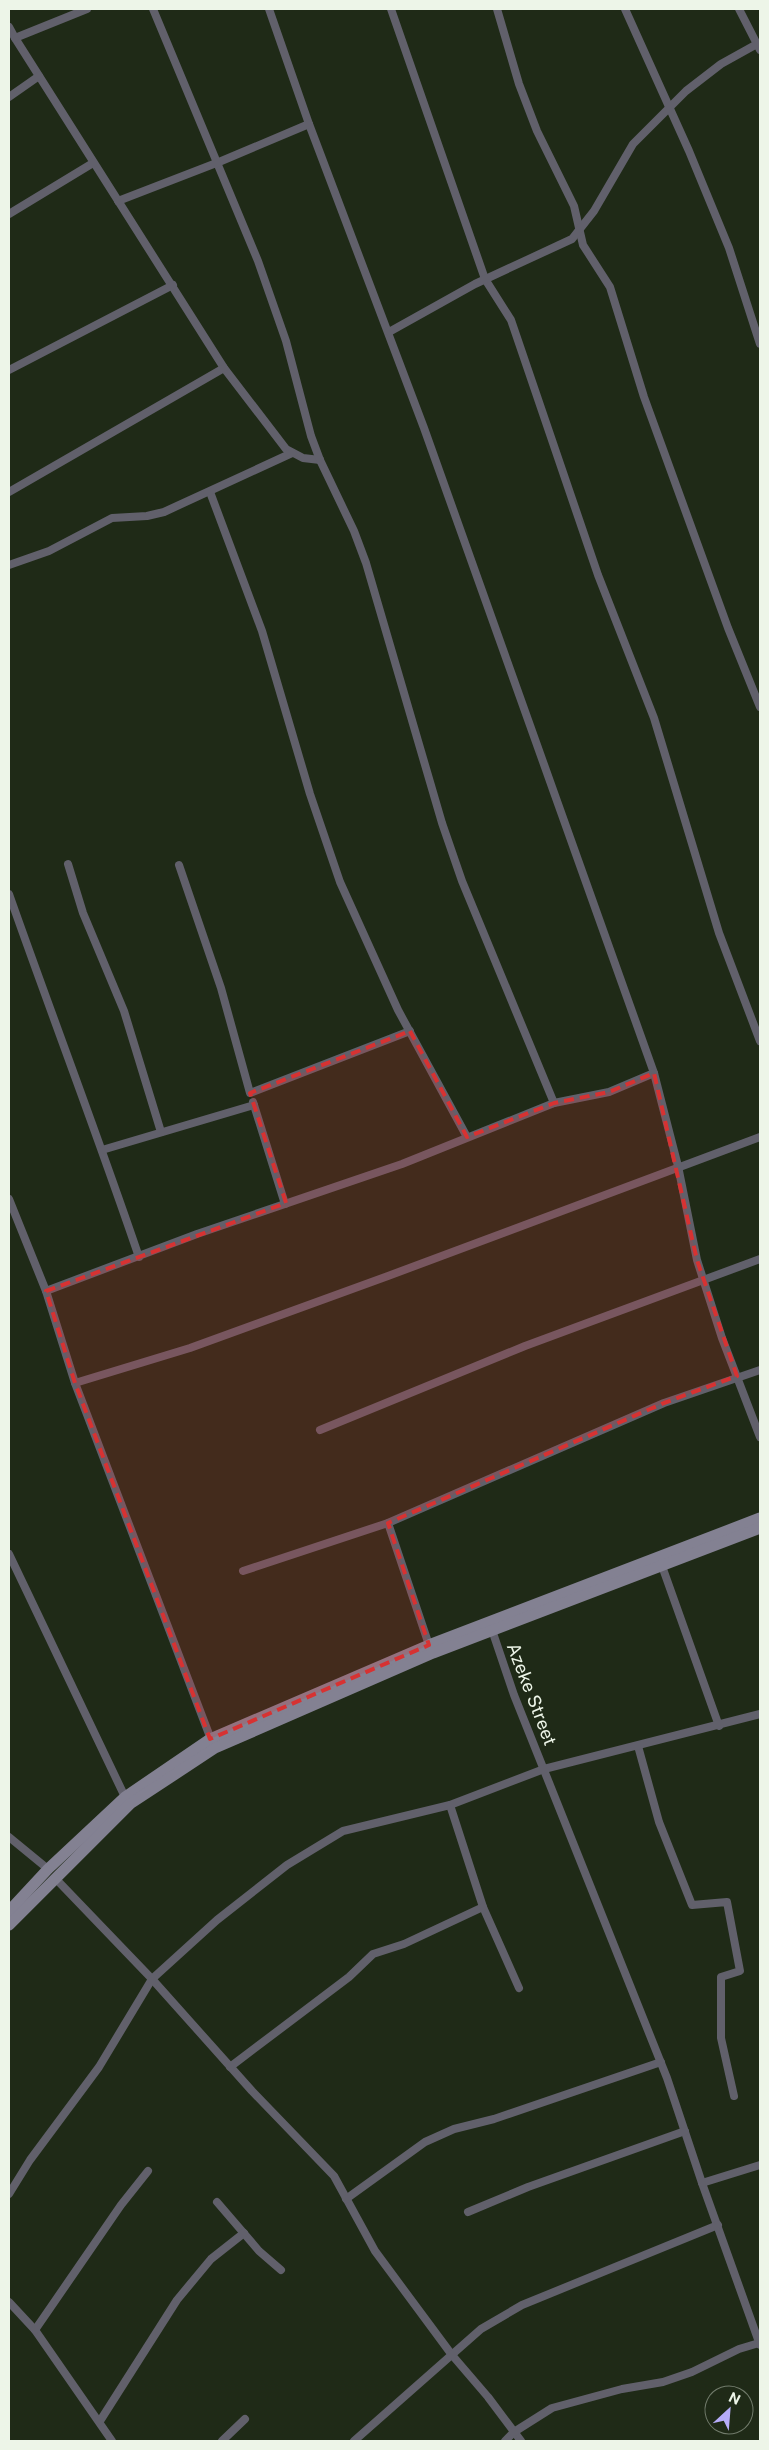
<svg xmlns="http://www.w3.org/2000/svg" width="769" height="2450" viewBox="0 0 769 2450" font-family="'Public Sans',sans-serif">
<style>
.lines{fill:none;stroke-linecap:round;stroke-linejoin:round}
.street{stroke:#61606b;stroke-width:8}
.secondary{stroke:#838192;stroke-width:11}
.marked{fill:#d73232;fill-opacity:0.2;stroke:#d73232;stroke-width:4;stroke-dasharray:10 6;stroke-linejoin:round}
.labels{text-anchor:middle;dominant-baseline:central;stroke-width:4;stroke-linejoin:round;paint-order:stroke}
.street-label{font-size:18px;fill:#edf5e8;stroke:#1f2a17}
</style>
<rect width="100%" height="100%" fill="#1f2a17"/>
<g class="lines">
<g class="street">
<path d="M87 9 15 38 224 368 286 449 303 458 320 460"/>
<path d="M153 9 258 261 286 341 311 436 320 460 354 531 366 563 442 823 462 881 554 1103"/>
<path d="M269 9 309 124 424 428 654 1073 678 1166 697 1260 722 1338 760 1437"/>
<path d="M391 9 485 279 511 320 598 575 654 718 719 933 760 1041"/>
<path d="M497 9 519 84 537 131 574 206 583 245 610 287 644 397 728 628 760 707"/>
<path d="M625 9 689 151 729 248 760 344"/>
<path d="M739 9 760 50"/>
<path d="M9 27 15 38"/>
<path d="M9 97 39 76"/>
<path d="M118 201 219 162 309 124"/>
<path d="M9 214 93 163"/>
<path d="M389 332 475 284 572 239 594 211 633 144 686 91 721 64 757 44"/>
<path d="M9 370 173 285"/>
<path d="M9 492 224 368"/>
<path d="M210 492 262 631 310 794 340 882 398 1010 467 1137"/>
<path d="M9 565 49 551 112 518 147 516 164 512 292 453"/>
<path d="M68 864 83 913 124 1011 161 1132"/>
<path d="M179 865 221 988 250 1093 410 1031"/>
<path d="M9 894C52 1016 98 1136 139 1257"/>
<path d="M253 1102 285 1204"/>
<path d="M102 1150 254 1105"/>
<path d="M9 1199 46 1291 75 1383 212 1742"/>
<path d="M46 1291 197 1234 402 1164 554 1103 609 1092 654 1073"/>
<path d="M75 1383 190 1348 388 1276 760 1137"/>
<path d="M320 1430 525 1346 760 1259"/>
<path d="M388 1523 429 1645"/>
<path d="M9 1554 125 1797"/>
<path d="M662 1566 719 1726"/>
<path d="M243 1571 388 1523 664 1403 760 1370"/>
<path d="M492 1630 514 1695 667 2078 702 2183 760 2345"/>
<path d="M638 1746 659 1822 692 1905 727 1902 740 1971 721 1977V2038L734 2096"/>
<path d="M450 1805 483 1907 519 1988"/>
<path d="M9 1837 48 1869"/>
<path d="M55 1878 152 1979 252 2091 334 2176 375 2251 452 2355 488 2397 521 2441"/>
<path d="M230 2067 349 1977 373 1954 404 1944 483 1907"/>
<path d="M702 2183 760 2165"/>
<path d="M9 2194 30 2160 99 2067 152 1979 217 1920 287 1865 343 1831 450 1805 544 1769 760 1714"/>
<path d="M346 2199 425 2142 454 2129 494 2119 661 2062"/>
<path d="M217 2202 259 2251 281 2270"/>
<path d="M468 2212 528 2187 685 2131"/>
<path d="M9 2302 35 2330 112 2441"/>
<path d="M35 2330 121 2205 148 2171"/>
<path d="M100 2421 177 2300 211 2259 244 2233"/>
<path d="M222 2441 245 2419"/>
<path d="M354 2441 481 2329 522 2305 718 2225"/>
<path d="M505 2441 514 2432 552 2408 622 2389 663 2382 692 2372 739 2349 759 2343"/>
</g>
<g class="secondary">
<path d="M9 1911 48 1869 125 1797 210 1739 429 1645 760 1518"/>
<path d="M9 1925 130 1804 215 1748 433 1653 760 1528"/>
</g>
</g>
<path class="marked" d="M410 1031 467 1137 554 1103 609 1092 654 1073 697 1260 737 1376 664 1403 388 1523 429 1645 210 1739 75 1383 46 1291 286 1203 250 1093Z"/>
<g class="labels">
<g class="street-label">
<text transform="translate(532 1694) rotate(69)">Azeke Street</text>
</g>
</g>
<rect width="769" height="2450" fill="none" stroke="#edf5e8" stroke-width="20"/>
<g transform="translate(729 2410) rotate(26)"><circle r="24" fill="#1f2a17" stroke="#717b6b"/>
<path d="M0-4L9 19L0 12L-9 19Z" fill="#b6acf8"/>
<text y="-8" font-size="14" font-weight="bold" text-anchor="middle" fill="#edf5e8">N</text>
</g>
</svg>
